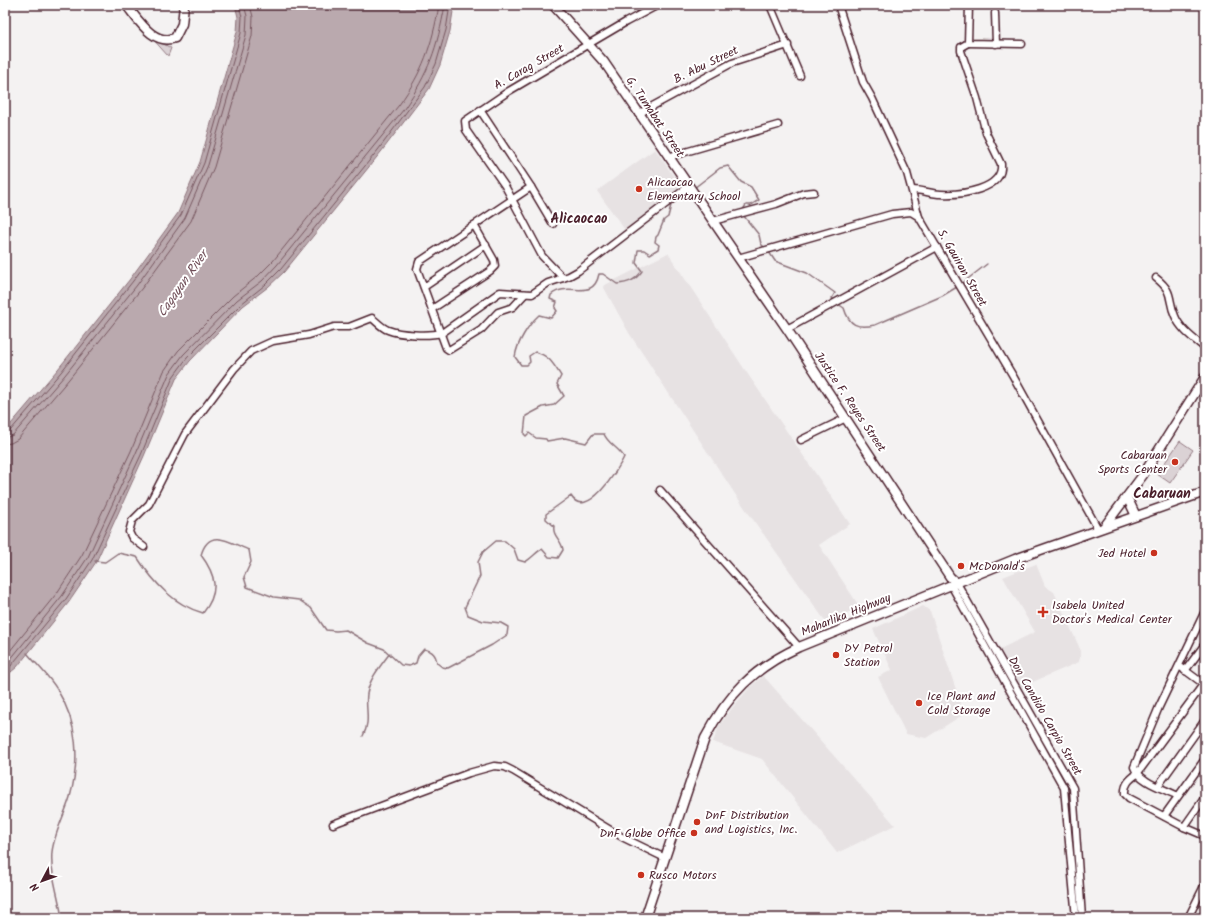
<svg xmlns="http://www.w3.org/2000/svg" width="1210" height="923" viewBox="0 0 1210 923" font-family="Kalam,sans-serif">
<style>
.built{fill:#e7e2e3}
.green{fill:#dbd2d5;stroke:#927880}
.water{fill:#baa9ae;stroke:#8d727a}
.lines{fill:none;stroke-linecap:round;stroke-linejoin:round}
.shore{stroke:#77565f;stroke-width:1}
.stream{stroke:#8d727a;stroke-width:1.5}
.minor-casing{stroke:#4a1f2b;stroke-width:9}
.major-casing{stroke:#4a1f2b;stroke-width:11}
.minor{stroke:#fff;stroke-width:6}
.major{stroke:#fff;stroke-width:8}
.poi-dot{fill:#c8321e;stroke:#fff;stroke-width:1.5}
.labels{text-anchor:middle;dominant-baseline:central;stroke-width:4;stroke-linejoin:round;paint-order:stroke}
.street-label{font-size:12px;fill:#4a1f2b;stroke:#fff}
.poi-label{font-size:12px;fill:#4a1f2b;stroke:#fff;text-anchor:start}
.water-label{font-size:13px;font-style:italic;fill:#714f59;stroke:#fff}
.quarter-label{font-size:14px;font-weight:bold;fill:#4a1f2b;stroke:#fff}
</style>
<rect width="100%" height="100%" fill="#f4f2f2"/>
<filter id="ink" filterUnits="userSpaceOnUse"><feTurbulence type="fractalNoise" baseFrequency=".025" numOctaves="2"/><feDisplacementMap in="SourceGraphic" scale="8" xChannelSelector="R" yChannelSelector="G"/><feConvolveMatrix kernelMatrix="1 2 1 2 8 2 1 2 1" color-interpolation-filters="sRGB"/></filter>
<g filter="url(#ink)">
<g class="built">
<path d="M655 149 681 187 625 230 597 191Z"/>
<path d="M668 253 747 373 850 524 819 545 861 609 838 616 826 622 737 497 629 333 603 286Z"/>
<path d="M1036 564 1045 586 1054 592 1081 651 1079 662 1021 687 1000 649 1035 632 1003 577Z"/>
<path d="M923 606 930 611 964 714 926 738 906 734 878 677 892 670 873 629Z"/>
<path d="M763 676 767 680 895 825 837 853 762 759 713 742 719 726 733 707 750 687Z"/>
</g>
<g class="green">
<path d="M152 38 171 48 168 56Z"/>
<path d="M1180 441 1193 450 1170 483 1157 474Z"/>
</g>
<path class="water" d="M235 5H454L450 31 440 65 429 89 381 152 284 272 268 287 243 306 190 361 176 379 144 456 96 562 69 602 17 667 5 677V431L58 369 130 279 178 213 200 162 237 32 238 17Z"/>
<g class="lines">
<g class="shore">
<path d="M5 433 10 431 61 372 133 281 181 215 204 163 241 33 242 17 239 5"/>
<path d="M5 438 13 435 65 375 137 285 185 218 208 165 246 35 247 16 244 5"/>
<path d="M5 444 11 443 18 439 69 379 142 288 191 221 214 167 252 36 253 17 250 5"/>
<path d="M5 657 57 593 82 555 131 451 164 371 178 351 233 296 258 276 273 261 399 105C423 71 432 46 439 5"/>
<path d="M5 666 62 596 88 557 136 453 169 374 183 355 237 300 262 281 277 265 404 109C429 72 437 49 445 5"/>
<path d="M5 673 66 599 92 560 141 455 173 377 187 358 241 304 265 285 281 269 378 150 425 87 436 64 446 30 450 5"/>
</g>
<g class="stream">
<path d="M694 188 720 168 728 166 741 182 751 187 759 200 751 205H746L742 211"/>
<path d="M743 215 759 235 761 244 765 248"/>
<path d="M769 252 775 261 807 273 835 293 832 298 835 301"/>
<path d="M960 285 987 264"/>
<path d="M838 304 844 308C849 325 857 329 875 325L942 296 957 287"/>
<path d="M95 561 105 562 118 553 137 557C154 583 174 605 203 613 220 592 216 575 201 555 209 526 231 543 249 550L251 562 244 577 247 587 274 597 299 600 311 608 326 630 336 631 346 630 368 643 384 649 401 665 409 666 416 663 418 656 424 649C433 651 436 655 437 663L442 667 448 668 492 645 507 635 508 627 501 623 483 621 468 615 465 607 480 576 478 562 483 552 496 541H505L514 549 518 560 525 562C532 558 536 552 542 549L549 557 558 558 563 550C562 540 552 536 554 526L546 519V514L571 496C586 521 618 470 624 457 618 447 608 444 604 434H593L586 443 565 438 547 441 546 439 536 438 529 433 526 436 524 434 526 416 543 407 554 405 564 396 557 384 561 376C554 365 549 355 535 352L529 356 530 362 527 365H521L515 357C517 343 528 325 539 315L551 318 557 311 555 308 557 302 550 299 551 295C568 280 593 303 599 274H603L617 284C628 283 635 281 642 271L636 263 638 250H644L650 254 658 249 659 245 655 242 656 237 658 235 664 220 668 217 671 205 689 191"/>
<path d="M27 653C37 665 50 677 58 691 78 723 80 761 70 797 65 814 54 834 52 852 50 873 59 897 62 918"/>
<path d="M363 736C371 721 365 709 367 694 369 679 382 664 390 653"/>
</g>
<defs>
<g id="minor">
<path d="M770 5 800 76"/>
<path d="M838 5 863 82 872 98 907 173 919 217 1013 376 1098 529"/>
<path d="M969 5 968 43 1022 44"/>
<path d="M995 13 996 44"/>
<path d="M480 110 531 187 419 262 417 269 446 348 449 350 481 330 498 312 513 307 525 294"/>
<path d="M638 114 732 63 788 45"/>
<path d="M668 157 778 125"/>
<path d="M531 187 553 224"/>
<path d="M913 190C923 190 931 194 941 194 960 195 1004 190 1001 164L986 133 977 98 961 51V47L968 43"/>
<path d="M713 221 776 204 804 193 814 192"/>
<path d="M738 258 892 214 911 212 919 217"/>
<path d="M563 278 542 256 505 186 466 130 465 121 509 91 626 22 658 5"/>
<path d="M1156 278C1175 293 1167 299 1175 316 1180 329 1194 339 1205 348"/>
<path d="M424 287 486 245"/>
<path d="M432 309 490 271 495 266 494 260 474 225"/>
<path d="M787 329 937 247"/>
<path d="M801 440 846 418"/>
<path d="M660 490 799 647"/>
<path d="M144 547 132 538 129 532 132 521 149 504 185 434 234 369 251 351 273 341 309 335 334 327H349L372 318C377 322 382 328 388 330 400 335 429 336 442 333L500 292 532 294 548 283 569 276 578 271 688 187"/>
<path d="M957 583 1073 788 1082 918"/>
<path d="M951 585 1064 788 1076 918"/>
<path d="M1182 668 1205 685"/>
<path d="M1185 671 1205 644"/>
<path d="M1205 682 1137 774C1130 779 1124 784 1125 794L1129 798 1184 827 1205 836"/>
<path d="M1158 786 1205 720"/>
<path d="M1178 796C1165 789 1139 782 1134 767L1159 707 1205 611"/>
<path d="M1164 816 1205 759"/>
<path d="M333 824 469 773 494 766 505 767 513 771 622 837 665 858"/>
<path d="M1184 827 1205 797"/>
<path d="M1188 918 1205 884"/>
</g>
<g id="major">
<path d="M126 5C138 19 153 46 175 38L182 24 184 5"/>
<path d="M553 5 604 62 787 329 950 577 957 583"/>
<path d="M1127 497 1136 516"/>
<path d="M1104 527 1143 475 1205 377"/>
<path d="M645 918 705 738C728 694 754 668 799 647L1015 559 1205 492"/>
</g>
</defs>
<use href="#minor" class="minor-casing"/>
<use href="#major" class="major-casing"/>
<use href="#minor" class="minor"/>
<use href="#major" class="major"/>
</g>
</g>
<g class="poi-dot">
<circle cx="639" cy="189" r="4"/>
<circle cx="1175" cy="462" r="4"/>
<circle cx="1154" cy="553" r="4"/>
<circle cx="961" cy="566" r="4"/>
<path d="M1041 606h4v4h4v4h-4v4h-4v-4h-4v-4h4z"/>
<circle cx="836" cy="655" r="4"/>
<circle cx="919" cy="703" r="4"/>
<circle cx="697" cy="822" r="4"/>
<circle cx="694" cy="833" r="4"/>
<circle cx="641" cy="875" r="4"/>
</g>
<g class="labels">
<g class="street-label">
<text transform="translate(706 65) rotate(-26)">B. Abu Street</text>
<text transform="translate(529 67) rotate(-30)">A. Carag Street</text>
<text transform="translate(655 117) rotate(56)">G. Tumabat Street</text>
<text transform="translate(962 268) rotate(60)">S. Gauiran Street</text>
<text transform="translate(850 402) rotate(56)">Justice F. Reyes Street</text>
<text transform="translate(846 615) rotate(-22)">Maharlika Highway</text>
<text transform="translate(1045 716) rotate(60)">Don Candido Carpio Street</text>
</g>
<g class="poi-label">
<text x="647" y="182">Alicaocao<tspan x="647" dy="14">Elementary School</tspan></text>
<text x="1167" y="455" text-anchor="end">Cabaruan<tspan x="1167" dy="14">Sports Center</tspan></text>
<text x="1146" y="553" text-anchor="end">Jed Hotel</text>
<text x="969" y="566">McDonald's</text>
<text x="1052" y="605">Isabela United<tspan x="1052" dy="14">Doctor's Medical Center</tspan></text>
<text x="844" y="648">DY Petrol<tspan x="844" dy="14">Station</tspan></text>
<text x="927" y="696">Ice Plant and<tspan x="927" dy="14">Cold Storage</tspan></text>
<text x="705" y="815">DnF Distribution<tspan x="705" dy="14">and Logistics, Inc.</tspan></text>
<text x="686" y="833" text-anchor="end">DnF Globe Office</text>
<text x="649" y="875">Rusco Motors</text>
</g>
<g class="water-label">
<text transform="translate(183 284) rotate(-55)">Cagayan River</text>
</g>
<g class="quarter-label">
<text x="579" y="219">Alicaocao</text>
<text x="1162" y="494">Cabaruan</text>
</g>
</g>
<rect width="1210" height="923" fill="none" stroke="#fff" stroke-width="20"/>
<rect x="10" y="10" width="1190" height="903" fill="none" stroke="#4a1f2b" stroke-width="1.5" filter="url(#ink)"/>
<g transform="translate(42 881) rotate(229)" stroke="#ffffff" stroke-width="3" paint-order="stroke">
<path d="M0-3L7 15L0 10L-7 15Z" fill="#4a1f2b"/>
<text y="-6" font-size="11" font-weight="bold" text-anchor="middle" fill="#4a1f2b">N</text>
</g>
</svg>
